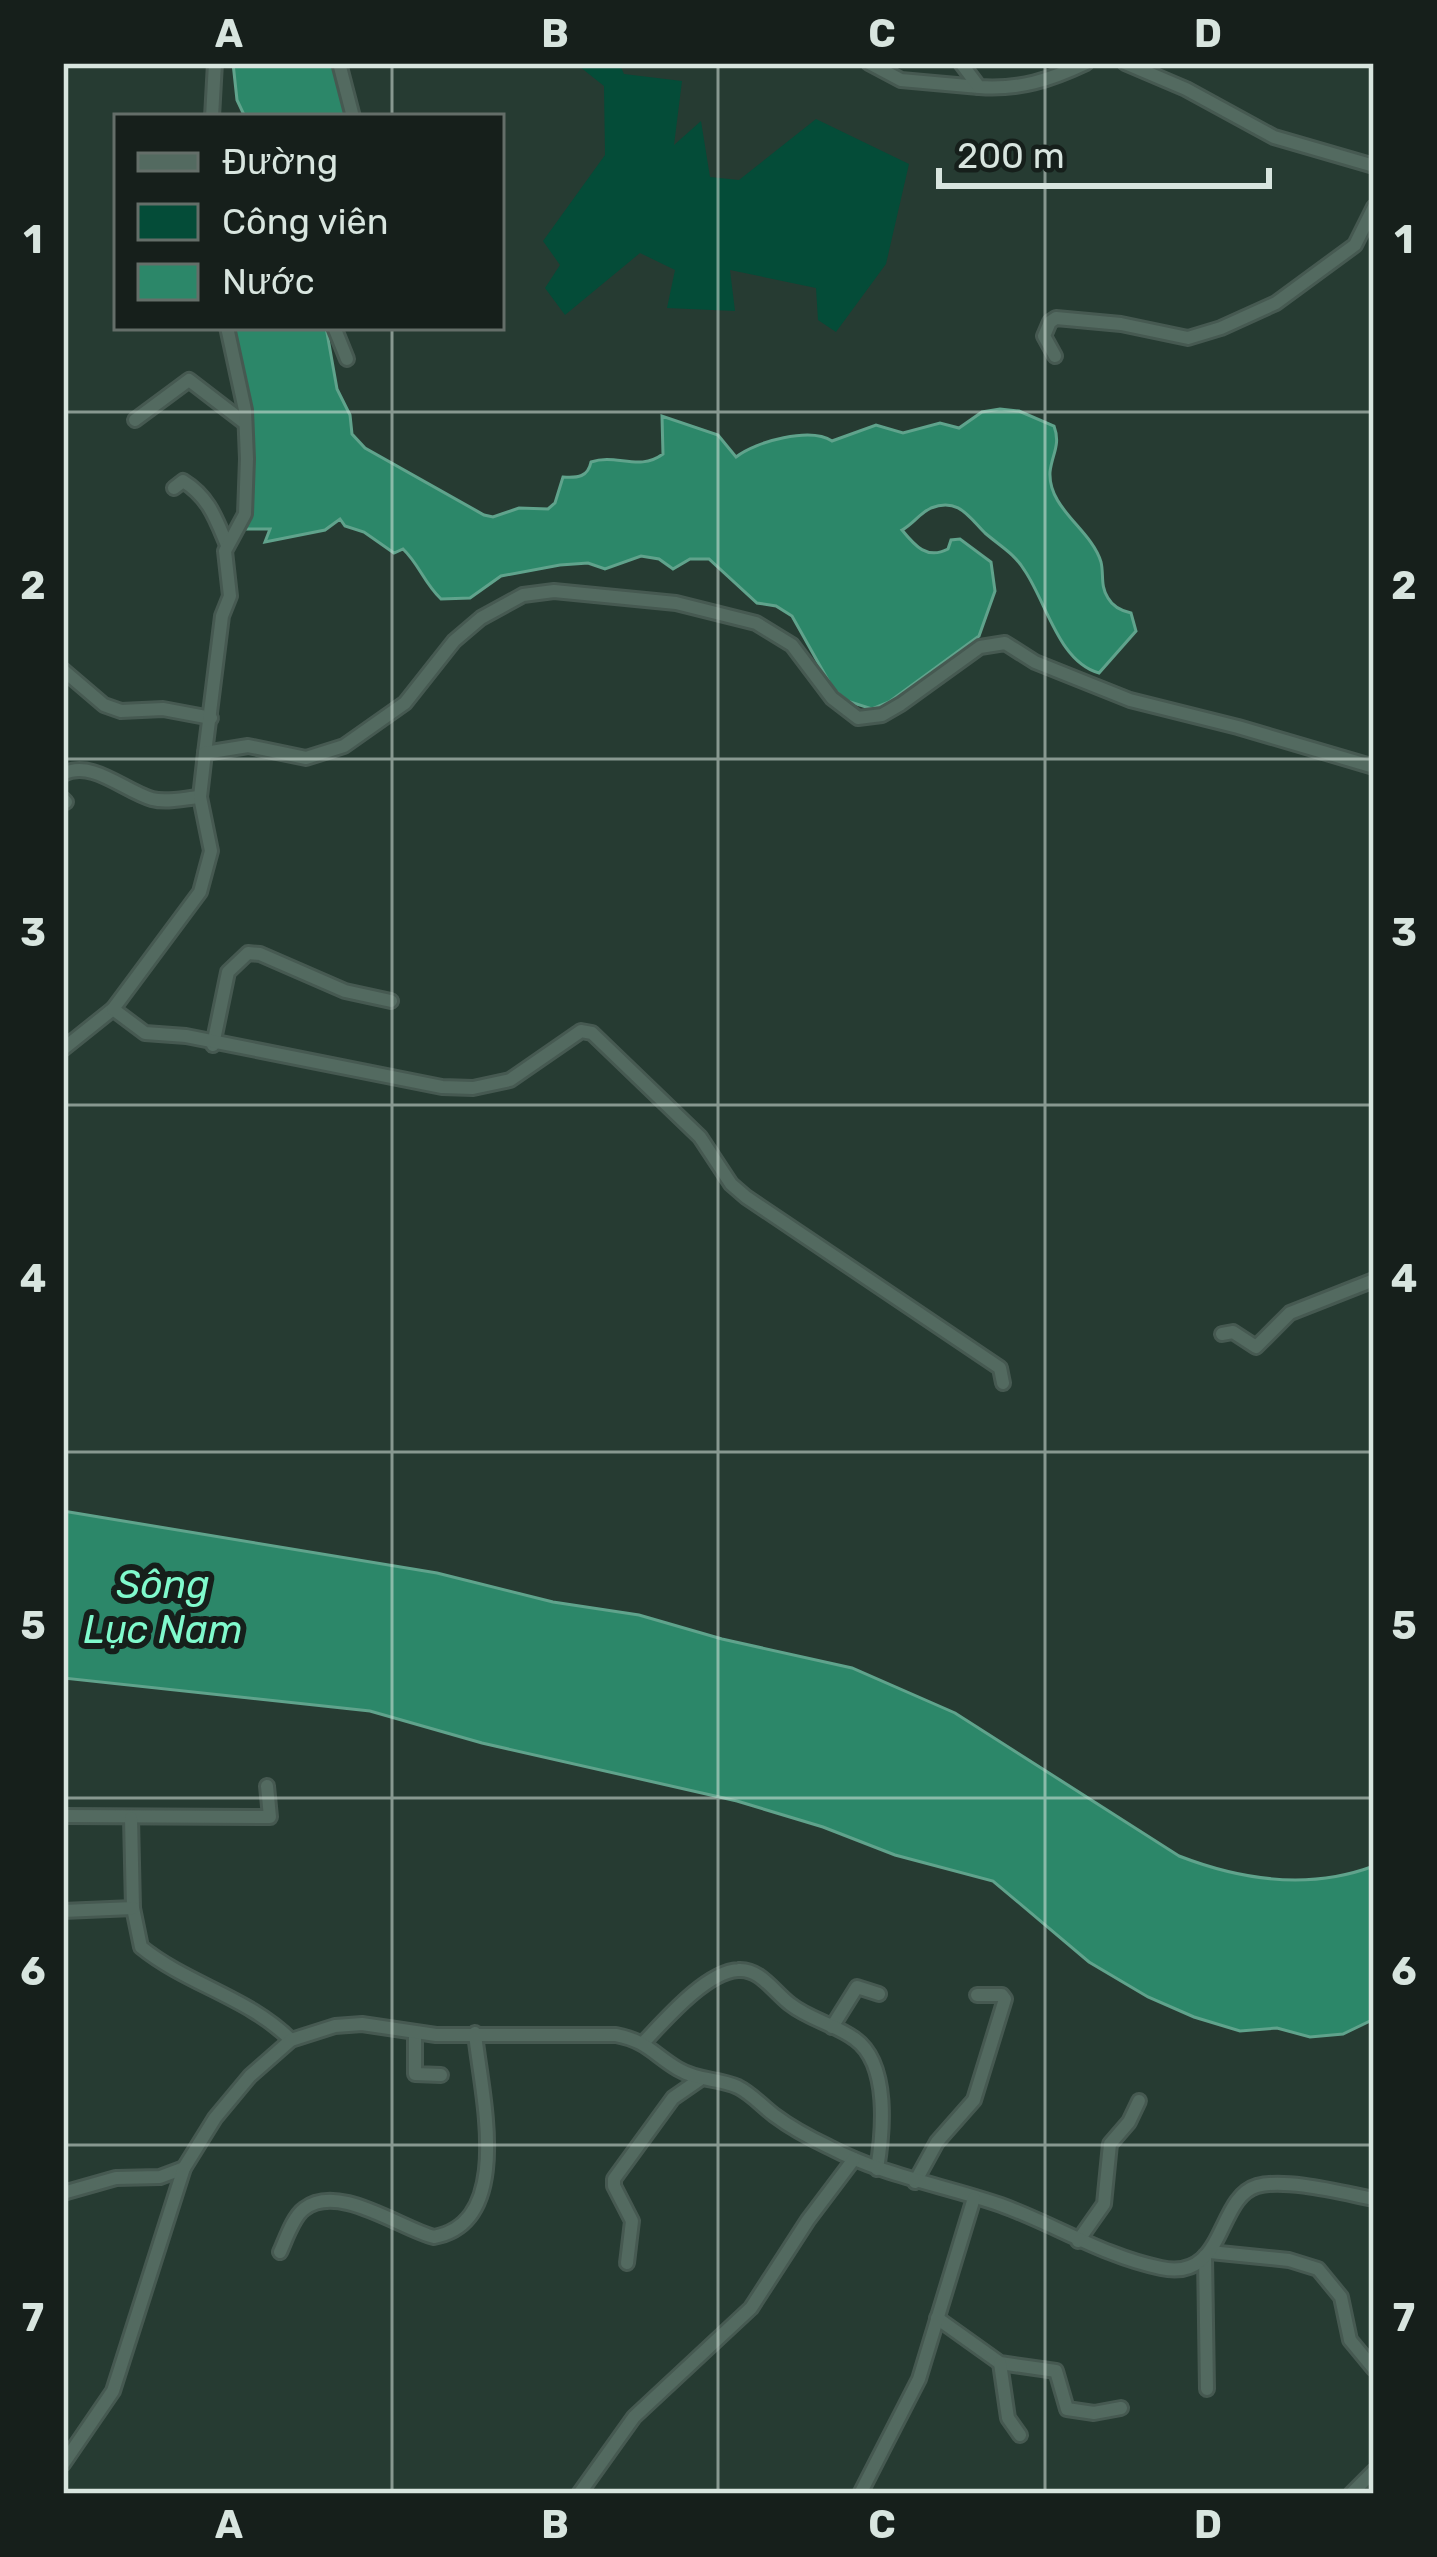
<svg xmlns="http://www.w3.org/2000/svg" width="1437" height="2557" viewBox="0 0 1437 2557" font-family="Rubik,sans-serif">
<style>
.green{fill:#044c38}
.water{fill:#2c8769;stroke:#60a38c;stroke-width:3}
.lines{fill:none;stroke-linecap:round;stroke-linejoin:round}
.minor-casing{stroke:#465951;stroke-width:18}
.minor{stroke:#536a60;stroke-width:12}
.grid{fill:none;stroke:#d8e5df;stroke-width:3;stroke-opacity:0.55}
.labels{text-anchor:middle;dominant-baseline:central;stroke-width:12;stroke-linejoin:round;paint-order:stroke}
.water-label{font-size:39px;font-style:italic;fill:#80facd;stroke:#161f1b}
.neatline{fill:none;stroke:#d8e5df;stroke-width:4.5}
.grid-label{font-size:39px;text-anchor:middle;font-weight:bold;fill:#d8e5df}
</style>
<rect width="100%" height="100%" fill="#263b32"/>
<path class="green" d="M575 63H619L624 74 682 81 674 145 701 121 710 177 739 180 816 119 909 164 886 264 836 332 818 320 816 288 730 270 735 311 667 308 675 270 640 253 565 315 545 288 560 265 543 241 605 155 604 86Z"/>
<g class="water">
<path d="M233 63H335L351 117H245L237 100Z"/>
<path d="M231 327H326L337 389 350 415 352 434 365 448 484 515 493 517 519 508 548 509 555 503 563 477C578 478 588 477 591 462 616 453 639 472 663 454L662 416 718 435 736 457C756 441 811 427 832 441L876 425 903 433 940 423 959 428 982 412 1000 409 1019 411 1054 426C1061 445 1052 454 1050 472 1048 509 1091 529 1101 562 1104 574 1100 586 1108 598 1113 607 1122 611 1131 613L1136 631 1099 673C1059 662 1047 604 1025 571 1014 553 1000 546 985 533 969 517 958 497 931 508 920 513 912 525 902 530 915 546 927 560 948 549L951 540 960 539 991 562 995 591 979 636 889 702 872 709 847 701 833 689 792 616 776 606 757 603 709 559H690L673 569 659 559 641 556 605 569 588 563 560 565 501 576 470 598 441 599C424 583 419 564 403 549L394 553 364 532 345 526 340 519 325 530 265 542 270 529H245L249 488Z"/>
<path d="M63 1511 437 1573 553 1602 639 1615 722 1639 852 1668 955 1713 1179 1856C1241 1880 1310 1890 1374 1866V2019L1343 2034 1310 2037 1277 2028 1240 2031 1194 2017 1148 1997 1089 1962 993 1881 895 1855 823 1827 737 1801 482 1743 370 1711 63 1678Z"/>
</g>
<g class="lines">
<defs>
<g id="minor">
<path d="M339 63 353 117"/>
<path d="M869 63 901 80 979 87"/>
<path d="M961 63 979 87C1019 90 1050 80 1086 63"/>
<path d="M1125 63 1186 89 1274 137 1374 166"/>
<path d="M212 117 215 63"/>
<path d="M334 327 347 359"/>
<path d="M1055 356 1044 336 1050 322 1056 318 1121 324 1188 338 1221 328 1276 303 1355 245 1374 207"/>
<path d="M135 420 189 380 245 423"/>
<path d="M174 488 183 481C209 497 216 519 227 545"/>
<path d="M63 670 104 705 121 711 163 709 211 718"/>
<path d="M205 753 222 616 230 596 225 551 245 514 247 459 245 410 227 327"/>
<path d="M63 774C92 759 124 791 152 799 167 803 185 798 200 797"/>
<path d="M63 799 66 802"/>
<path d="M213 1045 228 972 248 953 260 954 345 991 391 1001"/>
<path d="M63 1049 113 1009"/>
<path d="M1222 1334 1233 1332 1256 1347 1290 1313 1374 1280"/>
<path d="M1003 1383 1000 1368 746 1197 731 1184 700 1137 592 1033 581 1031 510 1080 473 1088 442 1087 186 1036 145 1033 113 1009 200 892 211 851 200 797 205 753 248 746 306 758 344 746 405 703 454 641 481 618 523 595 554 591 676 603 756 623 792 645 832 698 858 718 882 715 901 704 980 647 1005 643 1035 662 1130 700 1238 727 1374 767"/>
<path d="M63 1816 270 1817 267 1786"/>
<path d="M131 1818 133 1908 141 1947C188 1985 248 1997 291 2040"/>
<path d="M63 1911 133 1908"/>
<path d="M832 2027 857 1987 879 1994"/>
<path d="M415 2033V2074L441 2075"/>
<path d="M644 2042C665 2020 706 1972 738 1970 760 1968 774 1992 790 2004 810 2020 835 2024 855 2039 890 2064 883 2133 877 2169"/>
<path d="M915 2182 937 2142 974 2100 1005 1999 1002 1995H977"/>
<path d="M63 2193 116 2178 160 2177 184 2168"/>
<path d="M1078 2241 1104 2204 1110 2144 1129 2122 1139 2101"/>
<path d="M280 2252C286 2239 293 2217 304 2209 338 2182 401 2229 434 2237 516 2222 480 2089 475 2033"/>
<path d="M1210 2252 1289 2260 1318 2269 1341 2297 1350 2340 1374 2369"/>
<path d="M1205 2256 1207 2389"/>
<path d="M627 2263 632 2221 614 2186V2179L673 2098 699 2080"/>
<path d="M937 2318 1000 2363 1056 2371 1067 2409 1094 2413 1121 2408"/>
<path d="M1000 2363 1008 2418 1020 2435"/>
<path d="M63 2464 113 2391 184 2168 215 2118 250 2076 291 2040 335 2026 362 2024 436 2035H616C647 2041 653 2054 678 2069 698 2081 718 2078 738 2087 752 2094 762 2106 774 2115 790 2127 810 2138 829 2147 884 2176 943 2185 1001 2205 1056 2225 1103 2256 1161 2268 1226 2282 1216 2198 1257 2186 1286 2178 1343 2193 1374 2199"/>
<path d="M579 2494 634 2417 751 2308 808 2220 854 2159"/>
<path d="M860 2494 919 2379 974 2198"/>
<path d="M1351 2494 1374 2471"/>
</g>
</defs>
<use href="#minor" class="minor-casing"/>
<use href="#minor" class="minor"/>
</g>
<path class="grid" d="M392 63V117M718 63V2494M1045 63V2494M392 327V2494M63 412H1374M63 759H1374M63 1105H1374M63 1452H1374M63 1798H1374M63 2145H1374"/>
<g class="labels">
<g class="water-label">
<text x="163" y="1585">Sông<tspan x="163" dy="45">Lục Nam</tspan></text>
</g>
</g>
<rect width="1437" height="2557" fill="none" stroke="#161f1b" stroke-width="132"/>
<rect x="114" y="114" width="390" height="216" fill="#161f1b" stroke="#646e69" stroke-width="3"/>
<rect x="138" y="153" width="60" height="18" fill="#536a60" stroke="#646e69" stroke-width="3"/>
<text x="222" y="174" font-size="36" fill="#d8e5df">Đường</text>
<rect x="138" y="204" width="60" height="36" fill="#044c38" stroke="#646e69" stroke-width="3"/>
<text x="222" y="234" font-size="36" fill="#d8e5df">Công viên</text>
<rect x="138" y="264" width="60" height="36" fill="#2c8769" stroke="#646e69" stroke-width="3"/>
<text x="222" y="294" font-size="36" fill="#d8e5df">Nước</text>
<path d="M939 168v18h330v-18" fill="none" stroke="#d8e5df" stroke-width="6"/>
<text x="957" y="168" font-size="36" fill="#d8e5df" stroke="#161f1b" stroke-width="9" paint-order="stroke">200 m</text>
<rect x="66" y="66" width="1305" height="2425" class="neatline"/>
<g class="grid-label">
<text x="229" y="47">A</text>
<text x="555" y="47">B</text>
<text x="882" y="47">C</text>
<text x="1208" y="47">D</text>
<text x="33" y="253">1</text>
<text x="1404" y="253">1</text>
<text x="33" y="599">2</text>
<text x="1404" y="599">2</text>
<text x="33" y="946">3</text>
<text x="1404" y="946">3</text>
<text x="33" y="1292">4</text>
<text x="1404" y="1292">4</text>
<text x="33" y="1639">5</text>
<text x="1404" y="1639">5</text>
<text x="33" y="1985">6</text>
<text x="1404" y="1985">6</text>
<text x="33" y="2331">7</text>
<text x="1404" y="2331">7</text>
<text x="229" y="2538">A</text>
<text x="555" y="2538">B</text>
<text x="882" y="2538">C</text>
<text x="1208" y="2538">D</text>
</g>
</svg>
